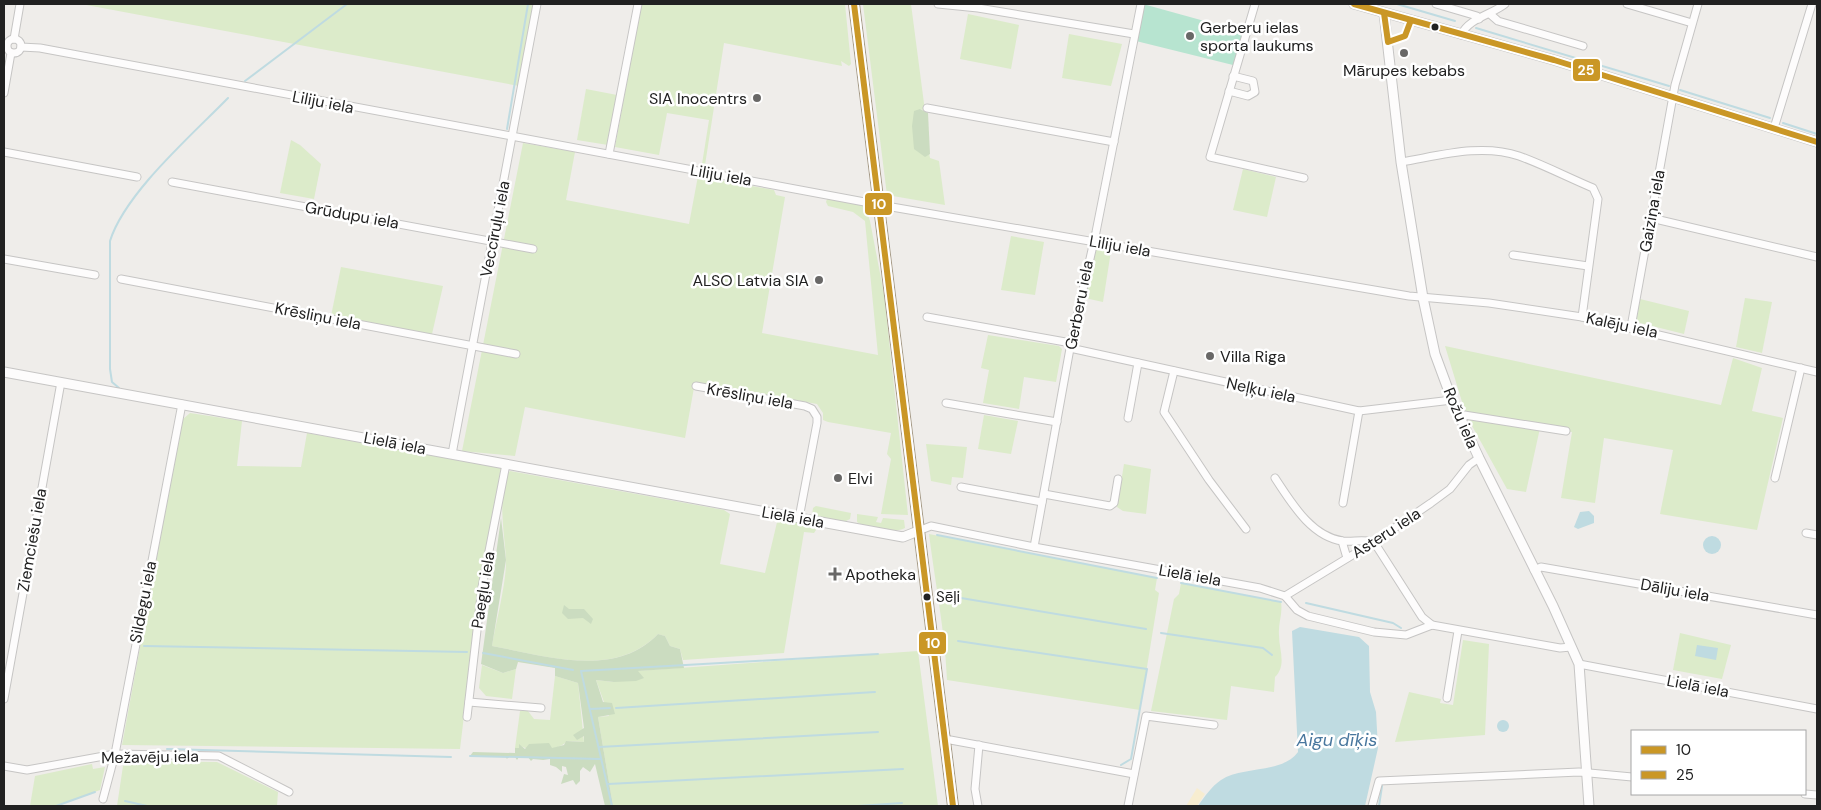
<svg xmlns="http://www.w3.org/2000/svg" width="1821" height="810" viewBox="0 0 1821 810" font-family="'DM Sans',sans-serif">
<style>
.grass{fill:#dcebca}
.forest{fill:#cbdcc0}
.sand{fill:#f7edd0}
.pitch{fill:#b7e4d0}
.water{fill:#bfdbe1}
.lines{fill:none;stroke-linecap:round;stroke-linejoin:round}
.stream{stroke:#bfdbe1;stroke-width:2}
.minor-casing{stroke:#c6c5c4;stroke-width:9}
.tertiary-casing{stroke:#c6c5c4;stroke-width:11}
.primary-casing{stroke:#a59a86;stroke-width:12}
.minor{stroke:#fdfcfc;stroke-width:7}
.tertiary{stroke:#fdfcfc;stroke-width:9}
.primary{stroke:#f2ece7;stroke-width:10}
.bus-1-casing{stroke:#fff;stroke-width:10}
.bus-2-casing{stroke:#fff;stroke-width:10}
.bus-1{stroke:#ca9726;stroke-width:6}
.bus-2{stroke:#ca9726;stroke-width:6}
.bus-dot{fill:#212121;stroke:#fff;stroke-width:2}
.poi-dot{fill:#696867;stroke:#fff;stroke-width:2}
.labels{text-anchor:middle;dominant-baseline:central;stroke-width:5;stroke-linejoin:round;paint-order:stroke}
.bus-label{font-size:15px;fill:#212121;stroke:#fff;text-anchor:start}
.poi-label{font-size:16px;fill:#212121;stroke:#fff;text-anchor:start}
.street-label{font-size:16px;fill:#212121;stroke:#fff}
.water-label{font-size:18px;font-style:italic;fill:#49779e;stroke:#fff}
.line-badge{stroke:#fff;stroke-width:2}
.badge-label{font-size:14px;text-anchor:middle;font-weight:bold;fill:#fff}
</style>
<rect width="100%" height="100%" fill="#efedea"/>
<g class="grass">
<path d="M81 4H534L519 86Z"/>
<path d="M641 4H845L851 64 849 66 841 61 842 66 724 43 705 165 702 164 709 120 667 113 659 155 615 147Z"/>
<path d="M863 4H911L925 111 920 109 930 158 939 161 945 205 887 195Z"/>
<path d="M968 14 1019 25 1011 69 960 59Z"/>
<path d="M1069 34 1122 44 1111 86 1062 78Z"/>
<path d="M586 89 617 95 608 145 577 140Z"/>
<path d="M291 140 300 145 321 164 314 199 280 193Z"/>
<path d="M523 143 575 152 566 200 689 224 698 176 774 190 776 195 785 197 762 333 878 355 865 221 853 212 828 206 826 202 827 199H831L865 206 870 221 884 294 908 515 881 514 891 459 887 454 891 433 828 422 823 420V413L817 404 695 382 685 438 525 407 515 456 462 451Z"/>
<path d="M1243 169 1276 177 1267 217 1233 210Z"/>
<path d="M1011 236 1044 242 1035 295 1001 290Z"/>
<path d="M1099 249 1111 251 1103 302 1085 298 1095 251Z"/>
<path d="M341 267 443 286 432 334 331 316Z"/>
<path d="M1745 298 1772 302 1762 353 1736 347Z"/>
<path d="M1640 299 1689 311 1684 334 1636 322Z"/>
<path d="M988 335 1059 346 1062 349 1056 382 1024 377 1019 409 983 403 989 370 981 368Z"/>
<path d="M1445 346 1721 405 1733 358 1762 368 1752 411 1783 418 1757 530 1660 514 1673 450 1604 438 1595 503 1561 498 1572 432 1540 428 1526 492 1507 489 1466 415Z"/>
<path d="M190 413 242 421 237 466 301 467 307 433 501 468 480 581 460 749 122 745 182 420Z"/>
<path d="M984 415 1018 421 1011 454 978 449Z"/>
<path d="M926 444 967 447 963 478 952 477 951 485 931 481Z"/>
<path d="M1124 464 1151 469 1146 514 1123 511 1117 507Z"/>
<path d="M510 471 724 510 730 514 720 564 765 573 778 518 813 525 816 530 814 533 804 532 784 653 683 660 680 649 670 646 665 636 658 634C614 679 546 656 492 646 496 622 507 581 506 558 505 539 496 487 510 471Z"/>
<path d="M816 506 851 513 850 519 844 522 812 516 813 508Z"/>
<path d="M857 514 878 517 876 522 881 523 883 518 904 520 905 528C894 534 867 529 857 522Z"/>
<path d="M929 534 1157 578 1155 590 1159 593 1140 710 947 680C945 631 935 583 929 534Z"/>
<path d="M1181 583 1281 602C1283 614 1278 623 1279 635 1279 650 1287 665 1275 677L1274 692 1231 686 1227 720 1151 711 1174 599 1179 594Z"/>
<path d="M1680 633 1731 645 1722 679 1673 670Z"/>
<path d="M1463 640 1489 644 1485 735 1395 742 1409 692 1441 699 1440 703 1453 705Z"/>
<path d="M918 651 938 806H613L598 717 609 716 596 680 614 682 637 671Z"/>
<path d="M482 665 503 673 516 669 512 699 486 696 479 688Z"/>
<path d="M555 676 578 683 584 742 567 741C558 752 529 752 519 745L520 749 515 748 520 711H528L534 719 550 720Z"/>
<path d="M128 761 217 762 278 792 277 806H117L123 766Z"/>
<path d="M92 764 93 769 105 767 100 790 56 806H30L35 776Z"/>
</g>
<g class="forest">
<path d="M920 109 928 113 930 154 925 157 914 149 912 126 914 111Z"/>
<path d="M501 518 506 560 492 646C546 656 615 679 658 634L665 636 670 646 680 649 684 668 638 671 644 678 636 681 614 682 596 680 603 702 612 703 615 714 598 717 613 806H605L595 764 590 772 583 767 580 771V781L576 785 573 780 561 784 564 774 568 775 566 767 562 766V772L556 767 550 765V759L543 760 533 759 531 761 528 757H519L517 760 515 757 509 756 507 759 505 756H470L473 752 515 753V748H519V744L525 749 529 744 549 743 552 748 564 745 566 741 584 742V736L577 740 573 735 584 728 578 683 555 676V668L518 662 516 669 503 673 481 664Z"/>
<path d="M564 605 569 609H584L593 619 591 624 583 618 568 619 562 613Z"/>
</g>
<path class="sand" d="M1197 788 1205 794 1197 806H1186Z"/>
<path class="pitch" d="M1143 4 1244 32 1233 65 1136 41Z"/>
<g class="water">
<path d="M1589 511 1594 516V523L1578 529 1574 527 1580 512Z"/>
<circle cx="1712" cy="545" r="9"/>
<path d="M1300 627 1359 637 1369 646 1370 692 1376 712 1378 748 1365 806H1198C1205 796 1211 787 1221 780 1242 766 1282 774 1298 752L1292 631Z"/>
<path d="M1697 645 1718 648 1716 660 1695 656Z"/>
<circle cx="1503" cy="726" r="6"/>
</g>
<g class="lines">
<g class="stream">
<path d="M1397 4 1455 21"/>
<path d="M1476 28 1669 86"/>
<path d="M245 81 347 4"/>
<path d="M1680 90 1770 118"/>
<path d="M1783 123 1817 134"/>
<path d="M507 129 528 4"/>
<path d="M119 388 112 382 110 369V241C125 193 192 135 228 98"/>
<path d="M937 535 1157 578"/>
<path d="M1181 583 1281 602"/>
<path d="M955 597 1146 629"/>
<path d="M1306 603 1393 623 1401 628"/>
<path d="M1161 633 1263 648 1272 655"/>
<path d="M958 641 1147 669 1131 759 1121 765"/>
<path d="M144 646 467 652"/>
<path d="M483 653 573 670"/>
<path d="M616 708 875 692"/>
<path d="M590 709 610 708"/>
<path d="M599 747 878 732"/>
<path d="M167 749 451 757"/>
<path d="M470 756 601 759"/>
<path d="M608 784 903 769"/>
<path d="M125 801 147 806"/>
<path d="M56 806 95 792"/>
<path d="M612 806 581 671 878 654"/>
<path d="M858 806 902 803"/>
<path d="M1379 806 1382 786"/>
</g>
<defs>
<g id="minor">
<path d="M938 4 978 8 1134 34"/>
<path d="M1255 4 1210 157 1304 178"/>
<path d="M1436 4 1477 16 1479 19"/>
<path d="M1627 4 1692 23"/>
<path d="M1490 14 1498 21 1583 46"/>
<path d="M1461 35C1469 18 1491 15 1505 4"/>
<circle cx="14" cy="46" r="7"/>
<path d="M14 39 20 4"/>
<path d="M21 47 40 48 886 206 1409 296 1489 303 1582 317 1817 372"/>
<path d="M1229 91 1248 96 1255 92 1253 81 1233 76"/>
<path d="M4 93 11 53"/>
<path d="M927 108 1114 142"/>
<path d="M1774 128 1812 4"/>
<path d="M4 152 137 177"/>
<path d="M609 154 638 4"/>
<path d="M1401 162C1438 156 1481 143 1519 156 1544 165 1569 178 1593 188L1598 199 1582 317"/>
<path d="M172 182 533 249"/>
<path d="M1651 218 1817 257"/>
<path d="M1513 255 1588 266"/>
<path d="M4 259 95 275"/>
<path d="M121 279 516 354"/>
<path d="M927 317 1071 343"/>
<path d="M1631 327 1675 85 1698 4"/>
<path d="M1070 348 1359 411 1452 400"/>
<path d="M1174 371 1164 412 1209 480 1246 529"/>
<path d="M696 386 805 406 812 409 817 417V423L799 518"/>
<path d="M946 403 1057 422"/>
<path d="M1458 414 1566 431"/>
<path d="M1128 418 1138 363"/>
<path d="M452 454 537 4"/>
<path d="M1275 478C1291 502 1311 537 1343 541 1353 542 1363 539 1374 542L1422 617 1432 625"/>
<path d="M1775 478 1801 368"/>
<path d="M961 487 1042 502"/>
<path d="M1044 494 1110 506 1114 503 1118 479"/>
<path d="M1343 503 1359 411"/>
<path d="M918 531 931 526 1034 547 1260 588 1285 596 1297 610 1308 616 1374 632 1406 635 1432 625 1560 648 1571 647"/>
<path d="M1806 533 1817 535"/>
<path d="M1342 541 1347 558"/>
<path d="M1034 547 1071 343 1096 232 1141 4"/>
<path d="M1534 570 1541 567 1817 615"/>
<path d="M1285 596 1374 542 1431 503 1450 489 1469 465 1479 458"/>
<path d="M1579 664 1817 709"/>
<path d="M1447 698 1458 631"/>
<path d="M4 699 61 382"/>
<path d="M469 702 541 708"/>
<path d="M467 717 482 587 506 464"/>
<path d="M945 739 1134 774"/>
<path d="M4 766 27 770 115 754 219 756 289 792"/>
<path d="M1805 794 1817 795"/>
<path d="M103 799 115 754 182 404"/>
<path d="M978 806 975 789 979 745"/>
<path d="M1128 806 1146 716 1214 725"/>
<path d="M1372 806 1379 781 1579 772 1632 777"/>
</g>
<g id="tertiary">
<path d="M1354 4 1554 60 1817 142"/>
<path d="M1384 13 1401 162 1423 298 1435 354 1452 400 1479 458 1553 606 1579 664 1589 806"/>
<path d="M4 372 903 537 918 531"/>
</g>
<path id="primary" d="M854 4 953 806"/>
</defs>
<use href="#minor" class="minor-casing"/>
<use href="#tertiary" class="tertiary-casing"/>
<use href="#primary" class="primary-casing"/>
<use href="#minor" class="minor"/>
<use href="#tertiary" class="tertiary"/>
<use href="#primary" class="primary"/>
<defs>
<path id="bus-1" d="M854 4 953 806"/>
<g id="bus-2">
<path d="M1354 4 1554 60 1817 142"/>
<path d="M1384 13 1388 42 1405 36 1411 20"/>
</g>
</defs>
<use href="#bus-1" class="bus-1-casing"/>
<use href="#bus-2" class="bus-2-casing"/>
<use href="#bus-1" class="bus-1"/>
<use href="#bus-2" class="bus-2"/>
</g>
<g class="bus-dot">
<circle cx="1435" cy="27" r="4.5"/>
<circle cx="927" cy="597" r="4.5"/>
</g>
<g class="poi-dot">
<circle cx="1190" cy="36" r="5"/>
<circle cx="1404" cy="53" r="5"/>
<circle cx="757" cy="98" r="5"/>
<circle cx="819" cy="280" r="5"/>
<circle cx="1210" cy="356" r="5"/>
<circle cx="838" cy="478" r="5"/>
<path d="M832.5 566.5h5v5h5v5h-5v5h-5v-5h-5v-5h5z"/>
</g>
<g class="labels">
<g class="bus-label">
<text x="936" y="597">Sēļi</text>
</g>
<g class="poi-label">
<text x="1200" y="27">Gerberu ielas<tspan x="1200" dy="18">sporta laukums</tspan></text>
<text x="1404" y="70" text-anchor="middle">Mārupes kebabs</text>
<text x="747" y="98" text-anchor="end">SIA Inocentrs</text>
<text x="809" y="280" text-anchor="end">ALSO Latvia SIA</text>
<text x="1220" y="356">Villa Riga</text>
<text x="848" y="478">Elvi</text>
<text x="845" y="574">Apotheka</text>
</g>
<g class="street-label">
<text transform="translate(323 102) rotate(11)">Liliju iela</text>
<text transform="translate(721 175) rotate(10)">Liliju iela</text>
<text transform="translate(1652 211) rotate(-80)">Gaiziņa iela</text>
<text transform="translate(352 215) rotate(10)">Grūdupu iela</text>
<text transform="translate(495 229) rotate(-79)">Veccīruļu iela</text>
<text transform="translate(1120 246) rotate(10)">Liliju iela</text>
<text transform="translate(1079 305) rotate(-79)">Gerberu iela</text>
<text transform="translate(318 316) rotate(11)">Krēsliņu iela</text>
<text transform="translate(1622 325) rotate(12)">Kalēju iela</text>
<text transform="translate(1261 390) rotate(12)">Neļķu iela</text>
<text transform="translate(750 396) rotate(10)">Krēsliņu iela</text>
<text transform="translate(1461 418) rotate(67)">Rožu iela</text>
<text transform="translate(395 443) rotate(11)">Lielā iela</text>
<text transform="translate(793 517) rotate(10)">Lielā iela</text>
<text transform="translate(1386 533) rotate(-33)">Asteru iela</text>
<text transform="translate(32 540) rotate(-80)">Ziemciešu iela</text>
<text transform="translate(1190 575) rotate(10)">Lielā iela</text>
<text transform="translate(483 590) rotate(-81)">Paegļu iela</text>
<text transform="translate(1675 590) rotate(10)">Dāliju iela</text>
<text transform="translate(143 602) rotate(-79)">Sildegu iela</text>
<text transform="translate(1698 686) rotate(11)">Lielā iela</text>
<text transform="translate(150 757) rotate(-1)">Mežavēju iela</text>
</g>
<g class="water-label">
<text x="1337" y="740">Aigu dīķis</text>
</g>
</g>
<g class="line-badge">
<rect x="1572" y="58" width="29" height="24" rx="5" fill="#ca9726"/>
<rect x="864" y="192" width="29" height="24" rx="5" fill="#ca9726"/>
<rect x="918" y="631" width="29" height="24" rx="5" fill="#ca9726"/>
</g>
<g class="badge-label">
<text x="1586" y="75">25</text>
<text x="879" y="209">10</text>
<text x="933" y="648">10</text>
</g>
<rect width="1821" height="810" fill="none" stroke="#212121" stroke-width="10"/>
<rect x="1631" y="730" width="175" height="65" fill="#ffffff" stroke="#a6a6a6"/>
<rect x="1641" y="746" width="25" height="8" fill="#ca9726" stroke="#a6a6a6"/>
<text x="1676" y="755" font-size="15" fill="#212121">10</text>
<rect x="1641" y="771" width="25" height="8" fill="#ca9726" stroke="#a6a6a6"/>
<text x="1676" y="780" font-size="15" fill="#212121">25</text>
</svg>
